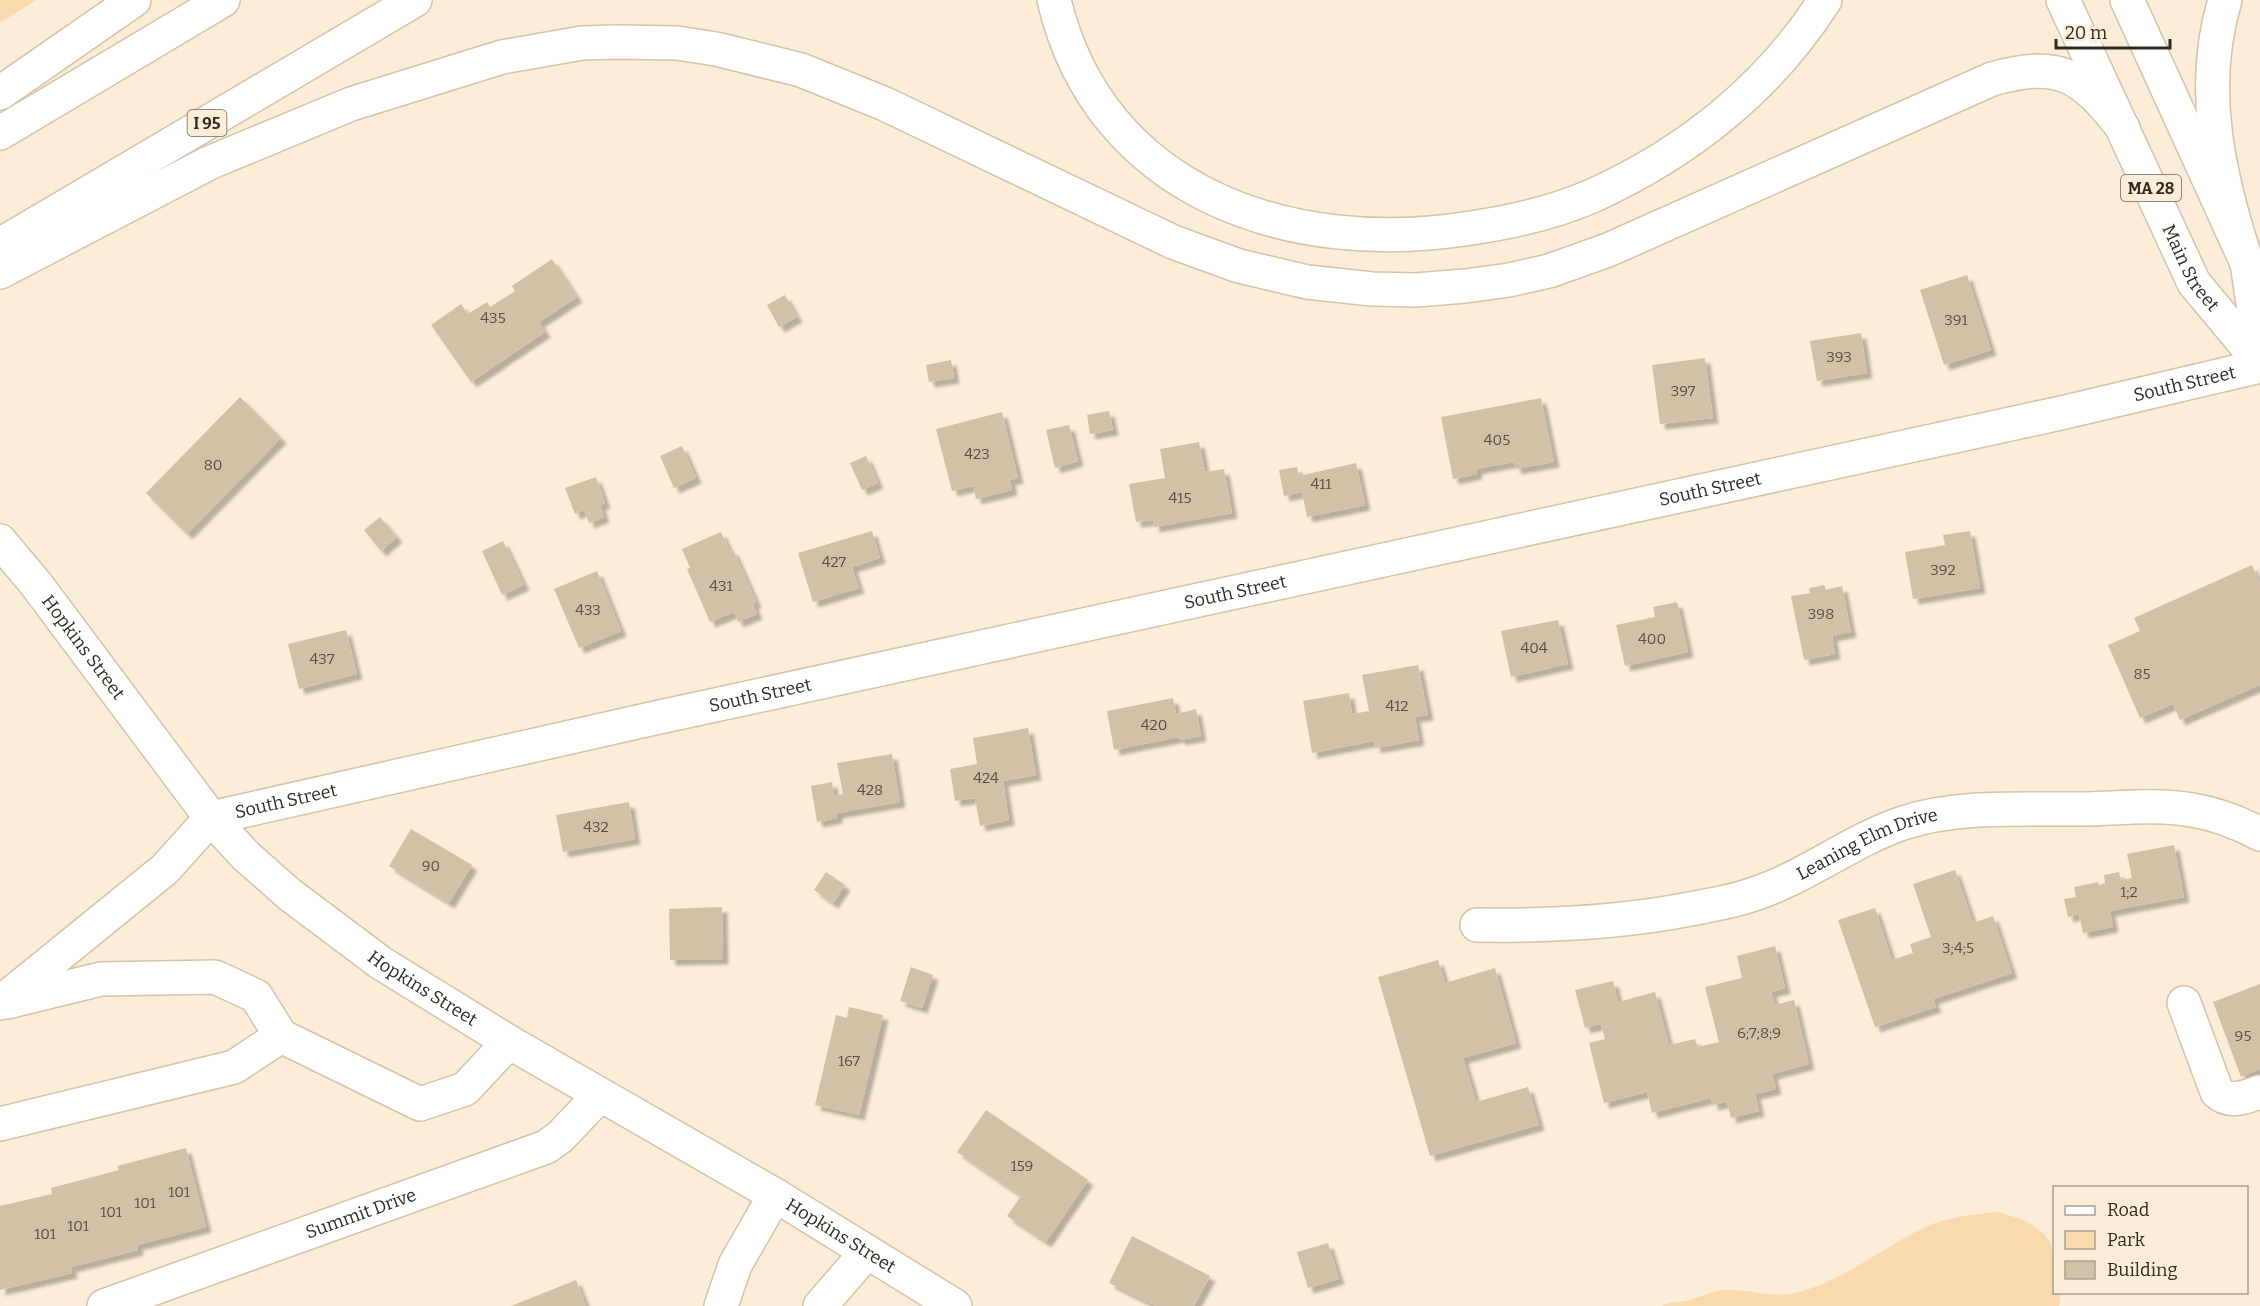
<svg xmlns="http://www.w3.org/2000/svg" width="2260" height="1306" viewBox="0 0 2260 1306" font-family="Bitter,serif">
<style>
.green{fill:#fadaac}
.building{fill:#d3c1a7;filter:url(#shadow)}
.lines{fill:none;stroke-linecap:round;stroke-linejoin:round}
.minor-casing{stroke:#d5c3aa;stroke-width:36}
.major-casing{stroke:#d5c3aa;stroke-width:36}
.highway-casing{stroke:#d5c3aa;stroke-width:36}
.minor{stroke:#fff;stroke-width:33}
.major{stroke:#fff;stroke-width:33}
.highway{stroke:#fff;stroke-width:33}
.labels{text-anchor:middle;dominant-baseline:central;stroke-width:4.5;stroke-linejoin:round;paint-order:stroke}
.number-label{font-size:15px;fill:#5a5042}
.shield{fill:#fcedd8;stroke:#6e6457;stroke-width:1.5}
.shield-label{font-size:16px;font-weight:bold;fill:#312a20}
.street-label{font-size:18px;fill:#312a20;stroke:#fcedd8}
</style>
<defs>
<filter id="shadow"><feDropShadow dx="5.5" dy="5.5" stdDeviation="1.5" flood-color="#0004"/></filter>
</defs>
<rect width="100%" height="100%" fill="#fcedd8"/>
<g class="green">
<path d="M0 0H36L0 23Z"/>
<path d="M1996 1212C2020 1217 2049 1227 2054 1254 2056 1266 2054 1280 2054 1292L2061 1293 2059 1306H1662C1671 1301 1679 1303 1688 1300 1701 1297 1714 1290 1728 1290 1751 1289 1771 1298 1795 1293 1842 1282 1879 1250 1921 1229 1944 1217 1971 1215 1996 1212Z"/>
</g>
<g class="building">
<path d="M552 259 577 297 539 322 545 332 471 382 431 325 461 304 468 314 487 302 490 307 515 291 512 286Z"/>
<path d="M1967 275 1991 350 1944 365 1920 290Z"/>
<path d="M785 295 797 317 779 327 767 305Z"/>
<path d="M1861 333 1867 373 1817 381 1810 341Z"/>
<path d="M1705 358 1713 418 1660 424 1652 365Z"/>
<path d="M951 360 954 378 929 382 926 365Z"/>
<path d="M240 397 281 438 187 534 146 493Z"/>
<path d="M1541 398 1554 462 1516 469 1514 462 1476 469 1477 474 1453 479 1441 417Z"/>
<path d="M1109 411 1113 430 1090 434 1087 415Z"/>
<path d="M1002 412 1018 478 1010 480 1012 490 976 499 973 486 952 491 936 429Z"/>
<path d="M1069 425 1078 461 1055 468 1046 430Z"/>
<path d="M1199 442 1205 472 1224 469 1232 513 1154 527 1153 520 1136 522 1129 484 1165 478 1160 449Z"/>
<path d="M682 446 696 478 674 488 660 456Z"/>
<path d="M866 456 878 483 862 490 850 463Z"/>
<path d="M1356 463 1365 505 1307 517 1302 492 1284 496 1279 470 1297 467 1299 476Z"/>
<path d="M596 477 605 503 600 505 604 517 589 523 584 510 575 514 565 488Z"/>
<path d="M380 517 397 537 381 551 364 530Z"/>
<path d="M872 531 880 558 852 567 859 588 813 602 798 553Z"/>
<path d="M1970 531 1980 588 1913 599 1905 552 1945 545 1943 535Z"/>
<path d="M721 532 730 551 733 550 756 602 753 604 757 614 738 622 734 612 710 622 687 569 690 568 682 549Z"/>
<path d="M503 541 524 585 502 595 482 551Z"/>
<path d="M2252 565 2260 584V685L2180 720 2173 704 2140 718 2108 645 2140 631 2134 618Z"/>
<path d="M597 571 621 631 579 648 554 589Z"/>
<path d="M1824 585 1826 590 1842 586 1851 632 1832 636 1835 654 1804 660 1791 596 1810 593 1809 588Z"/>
<path d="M1677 602 1688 652 1625 666 1616 625 1655 617 1653 607Z"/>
<path d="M1558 620 1568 664 1511 677 1501 631Z"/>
<path d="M346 630 357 674 299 689 288 644Z"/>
<path d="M1418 665 1428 715 1415 717 1419 740 1375 748 1374 741 1312 753 1303 701 1349 693 1352 714 1369 711 1362 675Z"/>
<path d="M1173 698 1176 714 1196 709 1201 736 1180 740 1179 737 1114 750 1107 711Z"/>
<path d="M1028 728 1036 775 1003 781 1009 820 980 826 975 798 955 801 950 769 977 764 973 738Z"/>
<path d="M892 754 900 802 837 813V818L817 822 811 786 832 782 834 796 843 794 837 763Z"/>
<path d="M629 802 635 839 563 852 556 815Z"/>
<path d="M411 829 472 865 449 903 389 866Z"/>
<path d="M2174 845 2184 897 2110 911 2113 927 2083 933 2079 914 2068 917 2064 899 2076 897 2074 887 2098 882 2099 885 2105 883 2104 875 2119 872 2121 880 2132 878 2127 854Z"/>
<path d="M1955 870 1973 923 1993 916 2012 973 1933 999 1936 1007 1875 1027 1838 920 1875 908 1892 960 1913 953 1910 944 1931 937 1913 884Z"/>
<path d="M826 872 845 885 833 903 814 890Z"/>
<path d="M722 907 723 959 670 960 669 909Z"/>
<path d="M1775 946 1785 988 1771 992 1775 1005 1794 1000 1809 1064 1772 1074 1776 1089 1755 1094 1759 1111 1731 1118 1727 1102 1713 1105 1711 1098 1652 1113 1647 1092 1604 1103 1589 1043 1605 1039 1601 1024 1585 1028 1575 990 1613 981 1618 1002 1655 992 1669 1045 1695 1039 1698 1047 1719 1042 1705 987 1742 978 1737 956Z"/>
<path d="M1438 960 1445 983 1495 968 1516 1043 1463 1058 1476 1102 1528 1087 1539 1125 1430 1156 1378 977Z"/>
<path d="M911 967 933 975 922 1008 900 1001Z"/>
<path d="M2260 984V1069L2241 1077 2213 1002Z"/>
<path d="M849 1007 883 1015 859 1115 815 1105 836 1015 847 1018Z"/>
<path d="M986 1110 1088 1180 1046 1242 1007 1216 1021 1196 957 1152Z"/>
<path d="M186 1148 206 1227 137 1245 138 1250 71 1267 72 1273 0 1290V1206L52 1194 51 1188 119 1170 117 1166Z"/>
<path d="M1132 1236 1210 1276 1194 1306H1156L1109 1283Z"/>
<path d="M1328 1243 1339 1279 1308 1288 1297 1252Z"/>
<path d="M576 1280 586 1306H511Z"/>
</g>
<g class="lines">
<defs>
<g id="minor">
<path id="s1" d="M1477 925C1549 926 1619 923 1690 909 1710 905 1731 902 1751 895 1805 878 1850 841 1903 823 1961 804 2027 810 2088 809 2122 808 2158 804 2192 810 2216 814 2238 822 2260 834"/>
<path d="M7 1002 101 979 215 977 256 996 281 1036"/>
<path id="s2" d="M0 1003 165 869 211 818 655 718 2061 413 2260 366"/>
<path d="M2184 1003 2217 1092C2230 1104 2245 1097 2260 1092"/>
<path d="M0 1124 234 1067 281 1036 420 1104 465 1089 509 1042"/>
<path id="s3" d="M104 1306 546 1147 560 1137 600 1095"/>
<path d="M721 1306 735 1265 775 1195"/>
<path d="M820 1306 867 1252"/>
</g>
<g id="major">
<path id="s4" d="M2063 0 2194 283 2260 362"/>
<path d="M2127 0 2247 263 2260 350"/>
<path id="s5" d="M0 541 36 584 211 818 246 856 289 894 381 963 509 1042 775 1195 955 1306"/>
</g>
<g id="highway">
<path d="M1054 0C1100 194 1291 257 1471 228 1512 222 1553 213 1592 196 1687 153 1769 88 1825 0"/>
<path d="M2225 0C2198 89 2219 178 2247 263"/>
<path d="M0 93 134 0"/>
<path d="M0 133 223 0"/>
<path d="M0 245 415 0"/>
<path d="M0 272 209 163 351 104 502 57 582 43 617 42 677 43 716 49 801 70 885 104 1173 242 1239 266 1307 282 1372 289 1416 290 1465 286 1509 280 1549 271 1608 250 1992 79C2060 60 2081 75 2123 128"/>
</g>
</defs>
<use href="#minor" class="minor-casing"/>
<use href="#major" class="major-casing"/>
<use href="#highway" class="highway-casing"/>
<use href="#minor" class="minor"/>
<use href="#major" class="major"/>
<use href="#highway" class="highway"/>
</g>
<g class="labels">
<g class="number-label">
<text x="493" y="318">435</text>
<text x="1956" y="320">391</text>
<text x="1839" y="357">393</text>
<text x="1683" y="391">397</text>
<text x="1497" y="440">405</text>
<text x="977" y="454">423</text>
<text x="213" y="465">80</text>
<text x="1321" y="484">411</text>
<text x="1180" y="498">415</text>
<text x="834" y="562">427</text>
<text x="1943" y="570">392</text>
<text x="721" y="586">431</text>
<text x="588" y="610">433</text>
<text x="1821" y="614">398</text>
<text x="1652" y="639">400</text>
<text x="1534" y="648">404</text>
<text x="322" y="659">437</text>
<text x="2142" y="674">85</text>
<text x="1397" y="706">412</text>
<text x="1154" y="725">420</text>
<text x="986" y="778">424</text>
<text x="870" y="790">428</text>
<text x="596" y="827">432</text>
<text x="431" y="866">90</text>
<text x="2129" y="892">1;2</text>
<text x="1958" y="948">3;4;5</text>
<text x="1759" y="1033">6;7;8;9</text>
<text x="2243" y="1036">95</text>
<text x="849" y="1061">167</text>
<text x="1022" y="1166">159</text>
<text x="179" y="1192">101</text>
<text x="145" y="1203">101</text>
<text x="111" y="1212">101</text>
<text x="78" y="1226">101</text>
<text x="45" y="1234">101</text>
</g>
<g class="shield">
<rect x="187.5" y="110" width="39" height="26" rx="4.5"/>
<rect x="2121" y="175" width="60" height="26" rx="4.5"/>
</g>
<g class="shield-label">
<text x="207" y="123">I 95</text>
<text x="2151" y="188">MA 28</text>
</g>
<g class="street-label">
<text stroke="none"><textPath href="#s4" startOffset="297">Main Street</textPath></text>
<text stroke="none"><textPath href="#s2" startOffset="2302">South Street</textPath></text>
<text stroke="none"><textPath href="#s2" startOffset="1816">South Street</textPath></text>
<text stroke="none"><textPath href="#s2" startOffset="1330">South Street</textPath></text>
<text stroke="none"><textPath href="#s5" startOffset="135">Hopkins Street</textPath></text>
<text stroke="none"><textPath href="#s2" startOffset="844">South Street</textPath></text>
<text stroke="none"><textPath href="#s2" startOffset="358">South Street</textPath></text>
<text stroke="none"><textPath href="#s1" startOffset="404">Leaning Elm Drive</textPath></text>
<text stroke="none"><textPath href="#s5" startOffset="621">Hopkins Street</textPath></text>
<text stroke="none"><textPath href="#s3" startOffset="273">Summit Drive</textPath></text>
<text stroke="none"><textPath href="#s5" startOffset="1107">Hopkins Street</textPath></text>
</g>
</g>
<rect x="2053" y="1186" width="195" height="108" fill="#fcedd8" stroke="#ab9f8e" stroke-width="1.5"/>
<rect x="2065" y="1206" width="30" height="9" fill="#ffffff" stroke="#ab9f8e" stroke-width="1.5"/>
<text x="2107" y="1216" font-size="18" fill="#312a20">Road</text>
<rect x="2065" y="1231" width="30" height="18" fill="#fadaac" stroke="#ab9f8e" stroke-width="1.5"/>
<text x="2107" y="1246" font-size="18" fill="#312a20">Park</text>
<rect x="2065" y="1261" width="30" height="18" fill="#d3c1a7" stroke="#ab9f8e" stroke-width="1.5"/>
<text x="2107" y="1276" font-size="18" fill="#312a20">Building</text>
<path d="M2056 39v9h114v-9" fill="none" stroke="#312a20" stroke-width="3"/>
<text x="2065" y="39" font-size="18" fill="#312a20" stroke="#fcedd8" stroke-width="4.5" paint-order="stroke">20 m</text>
</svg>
